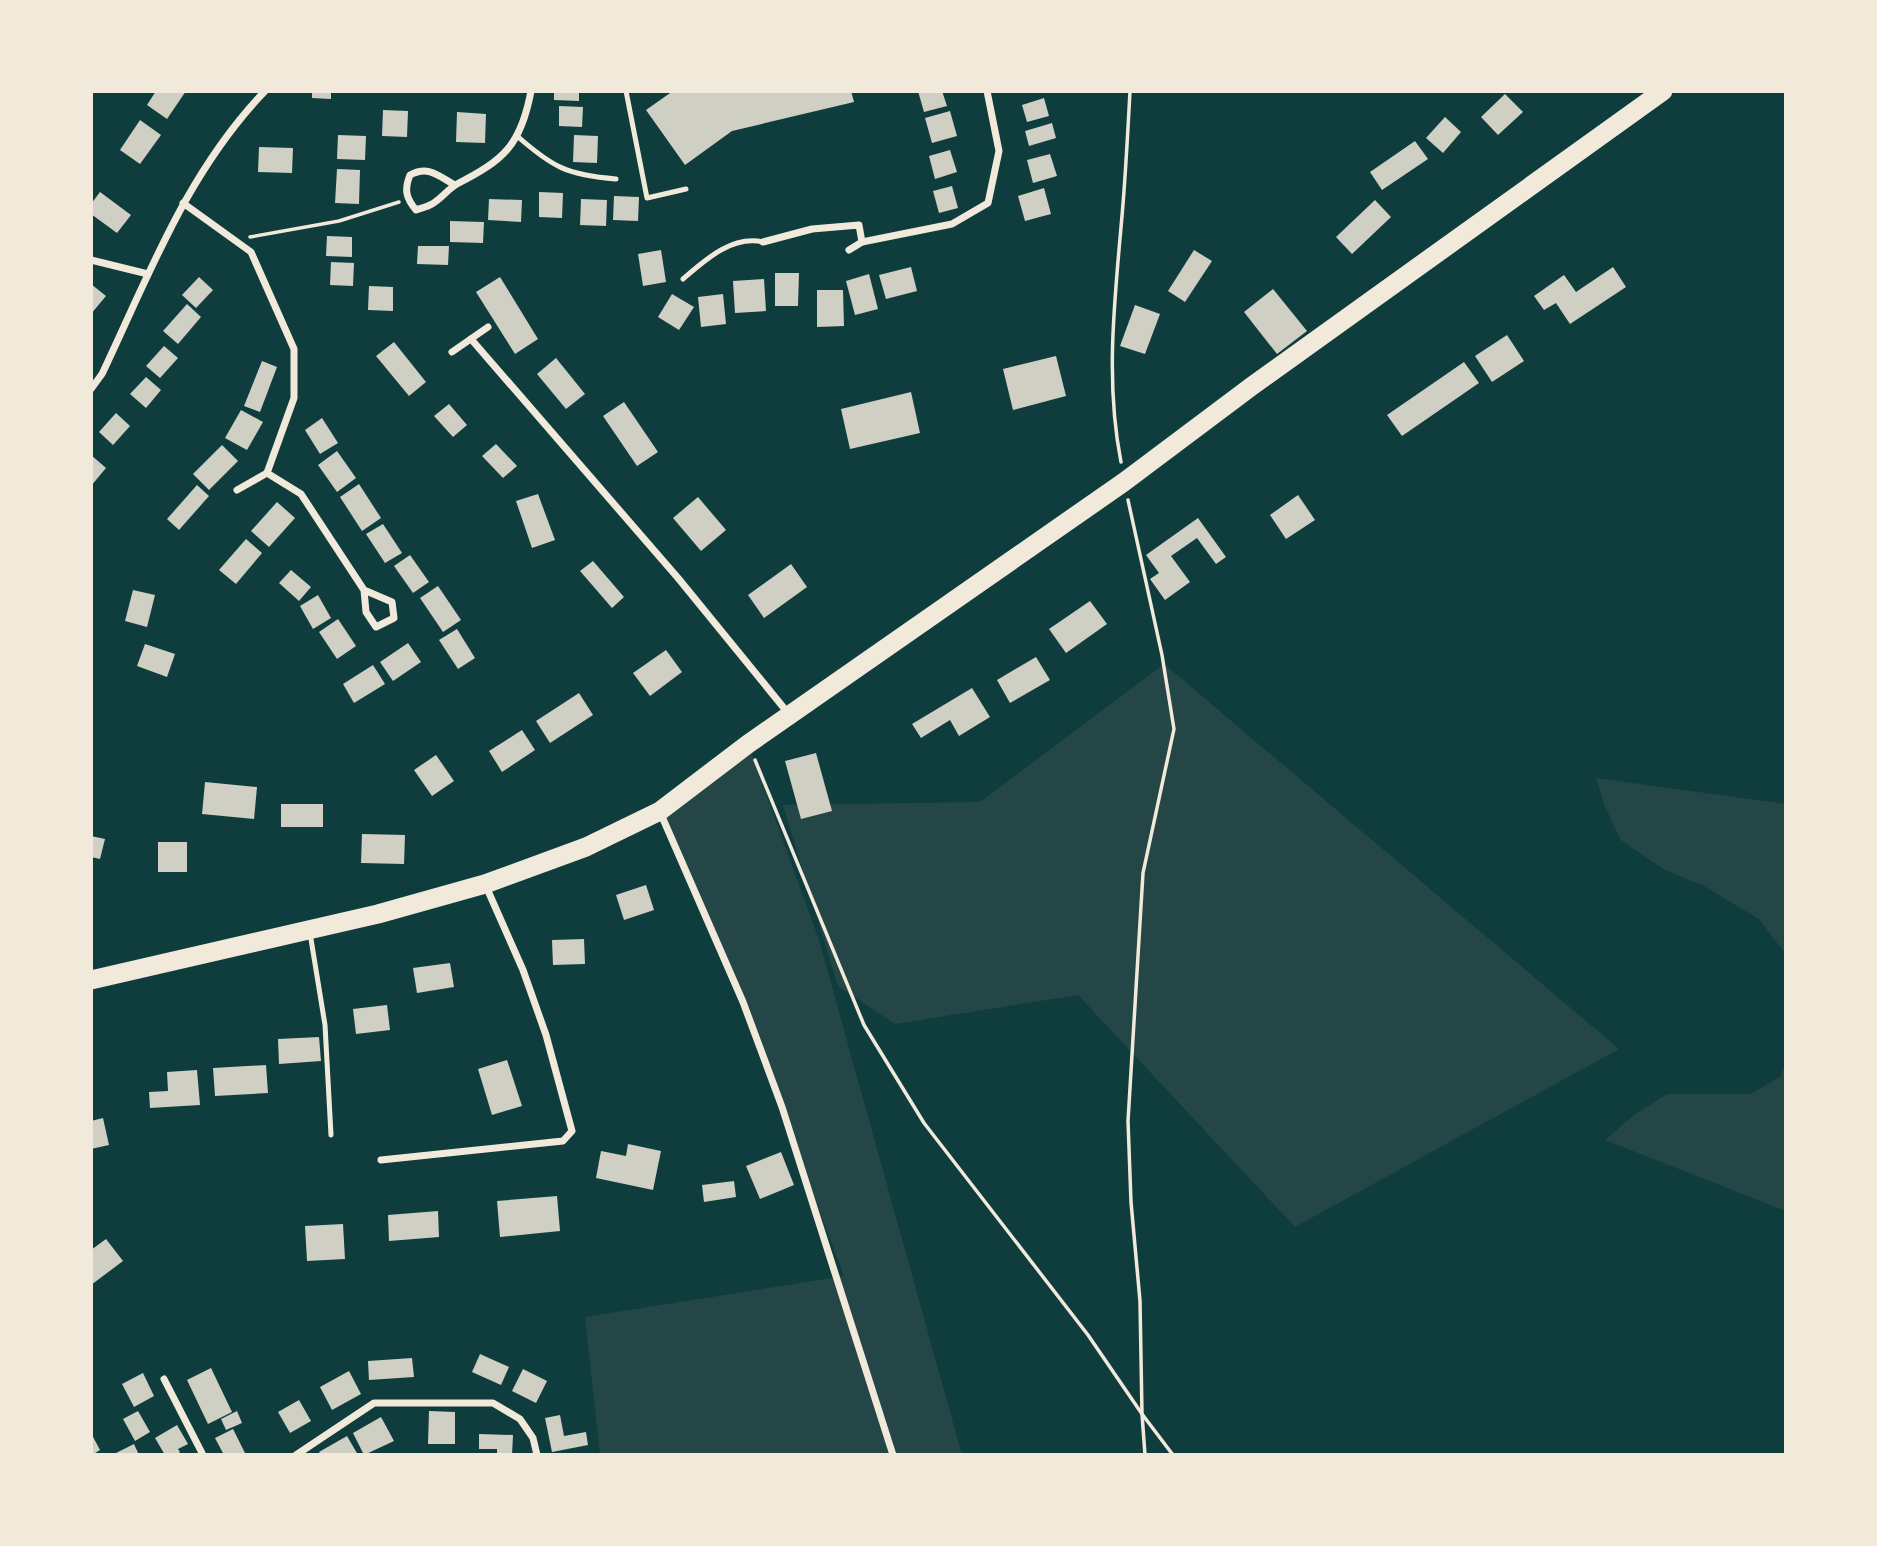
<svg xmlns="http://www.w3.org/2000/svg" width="1877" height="1546" viewBox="0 0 1877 1546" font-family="Ubuntu,sans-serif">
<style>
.green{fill:#244646}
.building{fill:#cfcfc3}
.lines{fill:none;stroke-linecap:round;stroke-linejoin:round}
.path{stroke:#f1e9da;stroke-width:3.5}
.service{stroke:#f1e9da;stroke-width:5}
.minor{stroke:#f1e9da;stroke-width:7}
.trunk{stroke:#f1e9da;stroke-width:19}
</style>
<rect width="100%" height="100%" fill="#0f3d3e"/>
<g class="green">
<path d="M1164 664 1619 1049 1295 1227 1078 995 895 1024 838 986 783 805 980 802Z"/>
<path d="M748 744 819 940 962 1455H600L585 1317 844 1276 734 982 660 811Z"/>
<path d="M1596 778 1786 804V959L1784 952 1759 919 1704 886 1663 869 1621 840 1605 807Z"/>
<path d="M1786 1063V1211L1605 1140 1634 1115 1667 1094H1750L1780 1077Z"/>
</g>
<g class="building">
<path d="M156 91H186L167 119 147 105Z"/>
<path d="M312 91H331V99L312 98Z"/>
<path d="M554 91H579V101L554 100Z"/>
<path d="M673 91H851L854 102 732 131 685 165 646 110Z"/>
<path d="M918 91H942L947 106 924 112Z"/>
<path d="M1505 94 1523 112 1498 135 1481 117Z"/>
<path d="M1044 98 1049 116 1027 122 1022 105Z"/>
<path d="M559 106 583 107 582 127 559 126Z"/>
<path d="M383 110 408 111 407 137 382 136Z"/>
<path d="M950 111 957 136 932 143 925 118Z"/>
<path d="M457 112 486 114 485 143 456 142Z"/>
<path d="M1445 117 1461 132 1443 153 1426 138Z"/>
<path d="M140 120 161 135 140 164 120 150Z"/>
<path d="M1052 123 1056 138 1029 146 1025 131Z"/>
<path d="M338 135 366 136 365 160 337 159Z"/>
<path d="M574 135 598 136 597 163 573 162Z"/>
<path d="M1415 141 1428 159 1382 190 1370 172Z"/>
<path d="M259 147 293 148 292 173 258 172Z"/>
<path d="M950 150 957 172 935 179 929 156Z"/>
<path d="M1050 154 1057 176 1033 183 1027 160Z"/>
<path d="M337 169 360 170 359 204 335 203Z"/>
<path d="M952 186 958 208 939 213 933 191Z"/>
<path d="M1044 188 1051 214 1025 221 1018 196Z"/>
<path d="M100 192 131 215 117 233 91 214V204Z"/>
<path d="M539 192 563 193 562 218 539 217Z"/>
<path d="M614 196 639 197 638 221 613 220Z"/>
<path d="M489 199 522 200 521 222 488 220Z"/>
<path d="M581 199 607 200 606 226 580 225Z"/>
<path d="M1375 200 1391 217 1352 254 1336 237Z"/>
<path d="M450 221 484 222 483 243 450 242Z"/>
<path d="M327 236 352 237V257L326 256Z"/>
<path d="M418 246H449L448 265 417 264Z"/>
<path d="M661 250 666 282 643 286 638 254Z"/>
<path d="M1194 250 1212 261 1185 302 1168 291Z"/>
<path d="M331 262 354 263 353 286 330 285Z"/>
<path d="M911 267 917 291 886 299 879 275Z"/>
<path d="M1613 267 1626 287 1570 324 1556 303 1544 310 1534 296 1564 275 1576 292Z"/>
<path d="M775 273H799L798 306H775Z"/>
<path d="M869 274 878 309 855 315 846 281Z"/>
<path d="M199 277 213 290 196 308 182 295Z"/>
<path d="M500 277 538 339 515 354 476 292Z"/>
<path d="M764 279 766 311 735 313 733 281Z"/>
<path d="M91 284 106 296 91 314Z"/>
<path d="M369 286 393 287V311L368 310Z"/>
<path d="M1273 289 1307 331 1277 354 1244 312Z"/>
<path d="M817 290H843L844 326 817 327Z"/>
<path d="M672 294 694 307 679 330 658 317Z"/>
<path d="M723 294 726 324 701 327 698 297Z"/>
<path d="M187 304 201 317 178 344 163 331Z"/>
<path d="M1135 305 1160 314 1145 354 1120 346Z"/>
<path d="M1507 335 1524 361 1492 382 1475 356Z"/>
<path d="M394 342 426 382 409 396 376 356Z"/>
<path d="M164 346 178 358 160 378 146 366Z"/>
<path d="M1056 356 1066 396 1013 410 1003 369Z"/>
<path d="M556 358 585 394 566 409 537 374Z"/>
<path d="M262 361 277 367 260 412 244 406Z"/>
<path d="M1464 362 1479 383 1402 436 1387 415Z"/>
<path d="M146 377 161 390 146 408 130 394Z"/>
<path d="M911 392 920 433 850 449 841 409Z"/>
<path d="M624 402 658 452 637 466 603 416Z"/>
<path d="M449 404 467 425 453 437 434 416Z"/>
<path d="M241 410 263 422 247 450 225 438Z"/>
<path d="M116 413 130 426 113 445 99 432Z"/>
<path d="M322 418 338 443 320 454 305 430Z"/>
<path d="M496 444 517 466 503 478 482 456Z"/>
<path d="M222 445 238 461 209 490 193 474Z"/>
<path d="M337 451 356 478 337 492 318 465Z"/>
<path d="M91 455 106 468 91 486Z"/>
<path d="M359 484 381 518 362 531 340 497Z"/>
<path d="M197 485 209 496 179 530 167 519Z"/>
<path d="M538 494 555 540 532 548 516 501Z"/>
<path d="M1298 495 1315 520 1286 539 1270 515Z"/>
<path d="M698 497 726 530 701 551 673 518Z"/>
<path d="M277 502 295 518 269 547 251 531Z"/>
<path d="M1198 518 1226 557 1216 564 1197 538 1171 556 1190 582 1165 600 1150 579 1159 573 1146 555Z"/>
<path d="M383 524 402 553 385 563 366 534Z"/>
<path d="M246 539 262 553 236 584 219 570Z"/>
<path d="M410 555 429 582 413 593 394 566Z"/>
<path d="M593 561 624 597 612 608 580 571Z"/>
<path d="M791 564 807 587 764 618 748 595Z"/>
<path d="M291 570 311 587 299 601 279 583Z"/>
<path d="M438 586 461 620 443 632 420 598Z"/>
<path d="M133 590 155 595 147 627 125 621Z"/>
<path d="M318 595 331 618 313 629 300 606Z"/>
<path d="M1090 601 1107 624 1066 653 1049 629Z"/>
<path d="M338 619 356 646 337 659 319 632Z"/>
<path d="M457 629 475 658 458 669 439 640Z"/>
<path d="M408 643 421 662 393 681 380 662Z"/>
<path d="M145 644 175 654 167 677 137 666Z"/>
<path d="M666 650 682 672 650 696 633 673Z"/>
<path d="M1036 657 1050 680 1010 703 997 680Z"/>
<path d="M373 665 385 684 354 703 343 684Z"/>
<path d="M972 688 990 717 959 736 950 720 921 738 912 724Z"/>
<path d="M579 693 593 715 550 743 536 721Z"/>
<path d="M522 730 535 750 502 772 489 751Z"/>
<path d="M816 753 832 811 801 819 785 761Z"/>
<path d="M436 755 454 781 432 796 414 770Z"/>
<path d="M205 782 257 787 254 819 202 814Z"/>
<rect x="281" y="804" width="42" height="23"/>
<path d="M362 834 405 835 404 864 361 863Z"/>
<path d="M91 836 105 839 100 859 91 857Z"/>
<rect x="158" y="842" width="29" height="30"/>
<path d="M646 885 654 910 624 920 616 895Z"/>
<path d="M584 939 585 964 553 965 552 940Z"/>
<path d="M450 963 454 987 417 993 413 968Z"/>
<path d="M387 1005 390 1030 356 1034 353 1009Z"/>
<path d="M319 1037 321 1061 279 1064 278 1039Z"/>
<path d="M507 1060 522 1106 492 1115 478 1069Z"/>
<path d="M266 1065 268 1093 215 1096 213 1068Z"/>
<path d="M197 1070 200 1105 150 1108 149 1092 168 1091 167 1072Z"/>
<path d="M103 1118 109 1145 91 1149V1121Z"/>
<path d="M628 1144 661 1151 653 1190 596 1178 601 1151 626 1156Z"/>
<path d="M781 1152 794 1185 760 1199 746 1166Z"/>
<path d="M734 1181 736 1197 704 1202 702 1185Z"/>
<path d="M557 1196 560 1231 500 1237 497 1201Z"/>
<path d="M438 1211 439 1237 389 1241 388 1215Z"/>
<path d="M343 1224 345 1259 307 1261 305 1226Z"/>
<path d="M106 1239 123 1261 91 1285V1250Z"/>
<path d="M480 1354 509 1367 501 1385 472 1372Z"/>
<path d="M412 1358 414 1377 369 1380 368 1361Z"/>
<path d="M211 1368 232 1412 208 1424 187 1380Z"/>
<path d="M523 1369 547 1381 536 1403 512 1391Z"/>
<path d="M349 1371 361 1394 332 1410 320 1387Z"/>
<path d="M143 1373 154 1396 134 1407 122 1384Z"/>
<path d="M299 1400 311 1421 290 1433 278 1412Z"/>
<path d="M138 1411 150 1432 135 1441 123 1419Z"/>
<path d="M237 1411 242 1423 226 1430 221 1419Z"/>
<path d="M429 1411 455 1412V1444H428Z"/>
<path d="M560 1415 564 1436 586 1432 588 1445 552 1452 545 1418Z"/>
<path d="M381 1417 394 1441 364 1455 353 1433Z"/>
<path d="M177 1425 188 1444 178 1449 180 1452 176 1455H165L155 1438Z"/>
<path d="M233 1429 246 1455H224L215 1438Z"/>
<path d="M91 1433 100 1450 92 1455H91Z"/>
<path d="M479 1434 513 1435 512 1455H497V1449H479Z"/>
<path d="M347 1436 358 1455H321L319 1452Z"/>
<path d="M134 1444 139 1455H112Z"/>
</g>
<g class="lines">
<g class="path">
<path d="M250 237 339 221 399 202"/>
<path d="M1121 462C1104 376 1116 290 1123 204 1126 167 1128 129 1130 91"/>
<path d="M1128 500 1162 655 1174 729 1143 873 1128 1121 1131 1202 1140 1301 1142 1414 1145 1455"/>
<path d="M755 760 864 1025 924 1123 1088 1335 1142 1414 1173 1455"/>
</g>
<g class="service">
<path d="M626 91 647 198 686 189"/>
<path d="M516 135C553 168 568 175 616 179"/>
<path d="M683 279C705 260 732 235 763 242"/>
<path d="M310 933 325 1025 331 1135"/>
</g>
<g class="minor">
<path d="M455 185C438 176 429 165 410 175 404 190 406 198 416 210 421 208 427 207 432 204 441 199 448 189 457 184 504 160 521 145 531 91"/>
<path d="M183 203 251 252 294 349V398L267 473 301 494 364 590 392 602 394 618 376 627 366 612 364 590"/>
<path d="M763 242 812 229 859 225 862 242"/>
<path d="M849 250 862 242 952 224 988 203 999 151 987 91"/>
<path d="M91 260 148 274"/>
<path d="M471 339 678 578 788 713"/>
<path d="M452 352 488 327"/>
<path d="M91 389 102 374C149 275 187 172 265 91"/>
<path d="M237 490 267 473"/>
<path d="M660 812 743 1002 782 1107 893 1455"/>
<path d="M381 1160 563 1141 572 1131 546 1035 523 970 485 884"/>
<path d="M164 1379 203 1455"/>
<path d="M296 1455 374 1403H493L520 1419 533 1438 537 1455"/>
</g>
<path class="trunk" d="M91 980 378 914 485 884 586 847 660 811 748 744 1124 482 1252 386 1663 91"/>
</g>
<rect width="1877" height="1546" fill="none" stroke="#f1e9da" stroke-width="186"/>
</svg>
